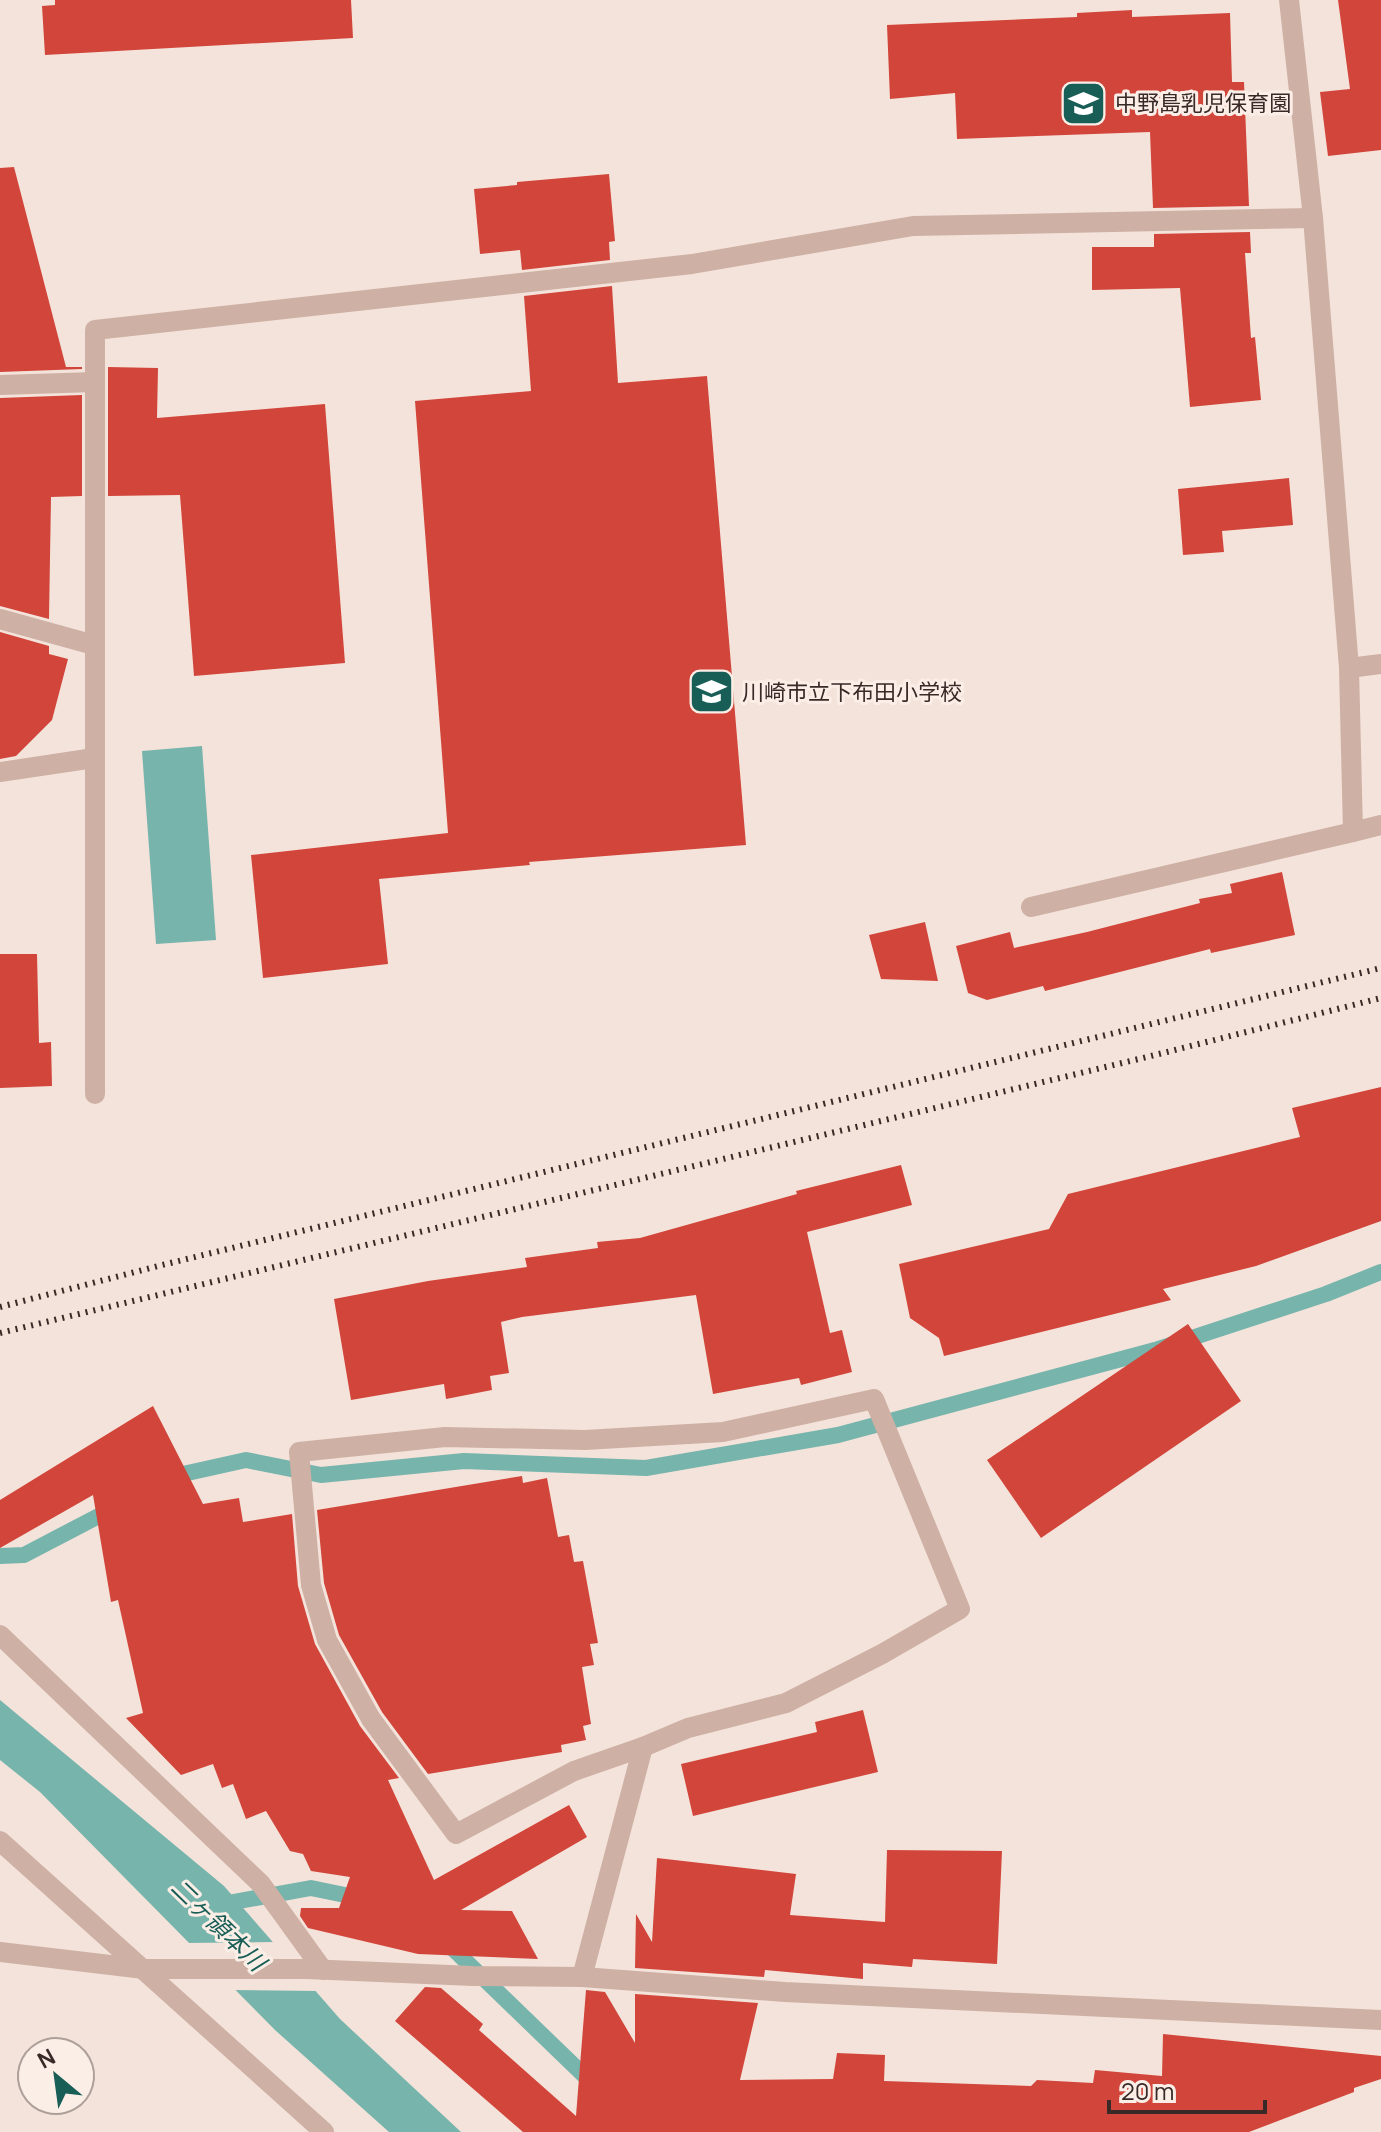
<svg xmlns="http://www.w3.org/2000/svg" width="1381" height="2132" viewBox="0 0 1381 2132" font-family="Manrope,'Noto Sans JP',sans-serif">
<style>
.water{fill:#76b4ac}
.pier{fill:#f4e3da}
.lines{fill:none;stroke-linecap:round;stroke-linejoin:round}
.stream{stroke:#76b4ac;stroke-width:16}
.building{fill:#d2453a}
.service{stroke:#ceb0a5;stroke-width:20}
.minor{stroke:#ceb0a5;stroke-width:20}
.rail{stroke:#392927;stroke-width:6;stroke-dasharray:2 6;stroke-linecap:butt}
.labels{text-anchor:middle;dominant-baseline:central;stroke-width:6;stroke-linejoin:round;paint-order:stroke}
.poi-label{font-size:22px;fill:#392927;stroke:#fbeee7;text-anchor:start}
.water-label{font-size:24px;font-style:italic;fill:#185e57;stroke:#fbeee7}
</style>
<rect width="100%" height="100%" fill="#f4e3da"/>
<g class="water">
<path d="M202 746 216 940 156 944 142 751Z"/>
<path d="M0 1700 224 1886 340 2019 461 2132H389L275 2030 40 1792 0 1760Z"/>
</g>
<path class="pier" d="M278 1942 320 1991 231 1990 184 1943Z"/>
<g class="lines">
<g class="stream">
<path d="M167 1480 174 1476 246 1460 321 1475 464 1461 646 1468 838 1435 1155 1350 1326 1294 1381 1272"/>
<path d="M0 1556 24 1555 114 1508"/>
<path d="M217 1905 311 1888 364 1899"/>
<path d="M445 1941 595 2086"/>
</g>
</g>
<g class="building">
<path d="M55 0H351L353 38 45 55 42 6 55 5Z"/>
<path d="M1338 0H1381V150L1328 156 1320 92 1350 89Z"/>
<path d="M1132 10V17L1230 13 1232 82H1244L1249 206 1153 208 1150 132 957 139 955 93 890 99 887 25 1077 17V13Z"/>
<path d="M14 167 66 367H82V369L0 372V168Z"/>
<path d="M609 174 615 241 609 242 610 260 522 270 520 250 480 254 474 189 517 185V182Z"/>
<path d="M1250 232 1251 253H1245L1251 338 1255 337 1261 400 1190 407 1180 288 1092 290V247H1154V234Z"/>
<path d="M612 286 618 383 707 376 746 845 529 862 530 865 379 879 388 964 263 978 251 855 448 833 415 401 531 391 524 296Z"/>
<path d="M108 367 158 368 157 418 325 404 345 663 194 676 180 495 108 496Z"/>
<path d="M82 395V496L51 497 49 619 0 606V398Z"/>
<path d="M1289 478 1293 525 1222 531 1224 552 1183 555 1178 489Z"/>
<path d="M0 632 49 646V654L68 659 52 720 16 756 0 759Z"/>
<path d="M1282 872 1295 935 1211 953 1210 949 1045 991 1043 986 987 1000 968 993 956 946 1010 932 1014 948 1087 932 1200 903 1199 899 1232 893 1230 884Z"/>
<path d="M925 922 938 981 881 979 869 935Z"/>
<path d="M0 954H37L39 1043 51 1042 52 1086 0 1088Z"/>
<path d="M1381 1087V1221L1256 1266 1163 1289 1171 1300 944 1356 939 1338 910 1318 899 1264 1049 1229 1068 1194 1300 1137 1292 1108Z"/>
<path d="M901 1165 912 1205 807 1232 830 1333 842 1330 852 1372 801 1385 799 1378 713 1394 696 1295 522 1317 501 1322 509 1373 490 1376 492 1390 446 1399 444 1384 351 1400 334 1299 428 1281 527 1267 525 1258 598 1248 597 1242 640 1238 797 1194 796 1191Z"/>
<path d="M1188 1324 1241 1401 1041 1538 987 1460Z"/>
<path d="M153 1406 203 1504 239 1498 243 1522 292 1514 298 1586 315 1644 360 1726 399 1778 388 1780 434 1880 569 1805 587 1837 461 1910 512 1911 538 1959 418 1954 308 1928 300 1916 301 1908H339L350 1877 311 1871 303 1854 290 1851 266 1811 246 1819 233 1784 222 1788 213 1764 181 1775 126 1718 143 1713 118 1600 111 1602 93 1495 0 1548V1500Z"/>
<path d="M522 1476 523 1483 547 1478 558 1537 569 1535 574 1562 583 1561 598 1643 590 1644 594 1665 582 1667 591 1724 583 1726 586 1740 561 1745 562 1752 428 1774 382 1712 339 1635 324 1583 317 1510Z"/>
<path d="M863 1710 878 1772 693 1816 681 1764 817 1732 815 1722Z"/>
<path d="M887 1850 1002 1851 997 1964 913 1959 912 1967 863 1963V1979L765 1970 764 1977 635 1968 636 1914 652 1942 657 1858 796 1874 790 1915 885 1922Z"/>
<path d="M425 1987 441 1988 483 2024 479 2030 576 2116 586 1990 605 1992 635 2043V1994L758 2003 740 2080 833 2079 837 2053 885 2055 884 2081 1031 2086 1037 2080 1093 2083 1095 2070 1162 2076 1163 2034 1381 2056V2079L1354 2088V2092L1249 2132H523L395 2021Z"/>
</g>
<g class="lines">
<g class="service">
<path d="M0 385 95 382"/>
<path d="M0 619 94 645"/>
<path d="M1349 668 1381 664"/>
<path d="M0 772 94 758"/>
<path d="M1031 907 1353 832"/>
<path d="M0 1635 261 1884 323 1970"/>
</g>
<g class="minor">
<path d="M1289 0 1313 218 1349 668 1353 832 1381 825"/>
<path d="M95 1094V330L692 264 913 226 1313 218"/>
<path d="M874 1399 960 1609 882 1654 786 1703 688 1728 643 1747 574 1771 456 1834 371 1719 327 1640 311 1585 299 1452 445 1437 585 1440 723 1432Z"/>
<path d="M0 1841 324 2132"/>
<path d="M0 1952 144 1969H307L473 1976 582 1977 785 1992 1381 2020"/>
<path d="M582 1977 643 1747"/>
</g>
<g class="rail">
<path d="M0 1307 158 1266 1381 968"/>
<path d="M0 1333 1147 1057 1381 998"/>
</g>
</g>
<defs>
<symbol id="school-square" viewBox="-11 -11 22 22"><rect x="-9" y="-9" width="18" height="18" rx="4" fill="#185e57" stroke="#fbeee7"/><path d="M0-5L7-2L0 1L-7-2ZM-4 1L0 2.5L4 1V4Q0 6-4 4Z" fill="#fff"/></symbol>
</defs>
<g fill-rule="evenodd">
<use href="#school-square" x="1058" y="78" width="51" height="51"/>
<use href="#school-square" x="686" y="666" width="51" height="51"/>
</g>
<g class="labels">
<g class="poi-label">
<text x="1115" y="103">中野島乳児保育園</text>
<text x="742" y="692">川崎市立下布田小学校</text>
</g>
<g class="water-label">
<text transform="translate(219 1924) rotate(44)">二ヶ領本川</text>
</g>
</g>
<g transform="translate(56 2076) rotate(331)"><circle r="38" fill="#fbeee7" stroke="#ad9f9a" stroke-width="2"/>
<path d="M0-6L14 30L0 20L-14 30Z" fill="#185e57"/>
<text y="-12" font-size="22" font-weight="bold" text-anchor="middle" fill="#392927">N</text>
</g>
<path d="M1109 2100v12h156v-12" fill="none" stroke="#392927" stroke-width="4"/>
<text x="1121" y="2100" font-size="24" fill="#392927" stroke="#fbeee7" stroke-width="6" paint-order="stroke">20 m</text>
</svg>
